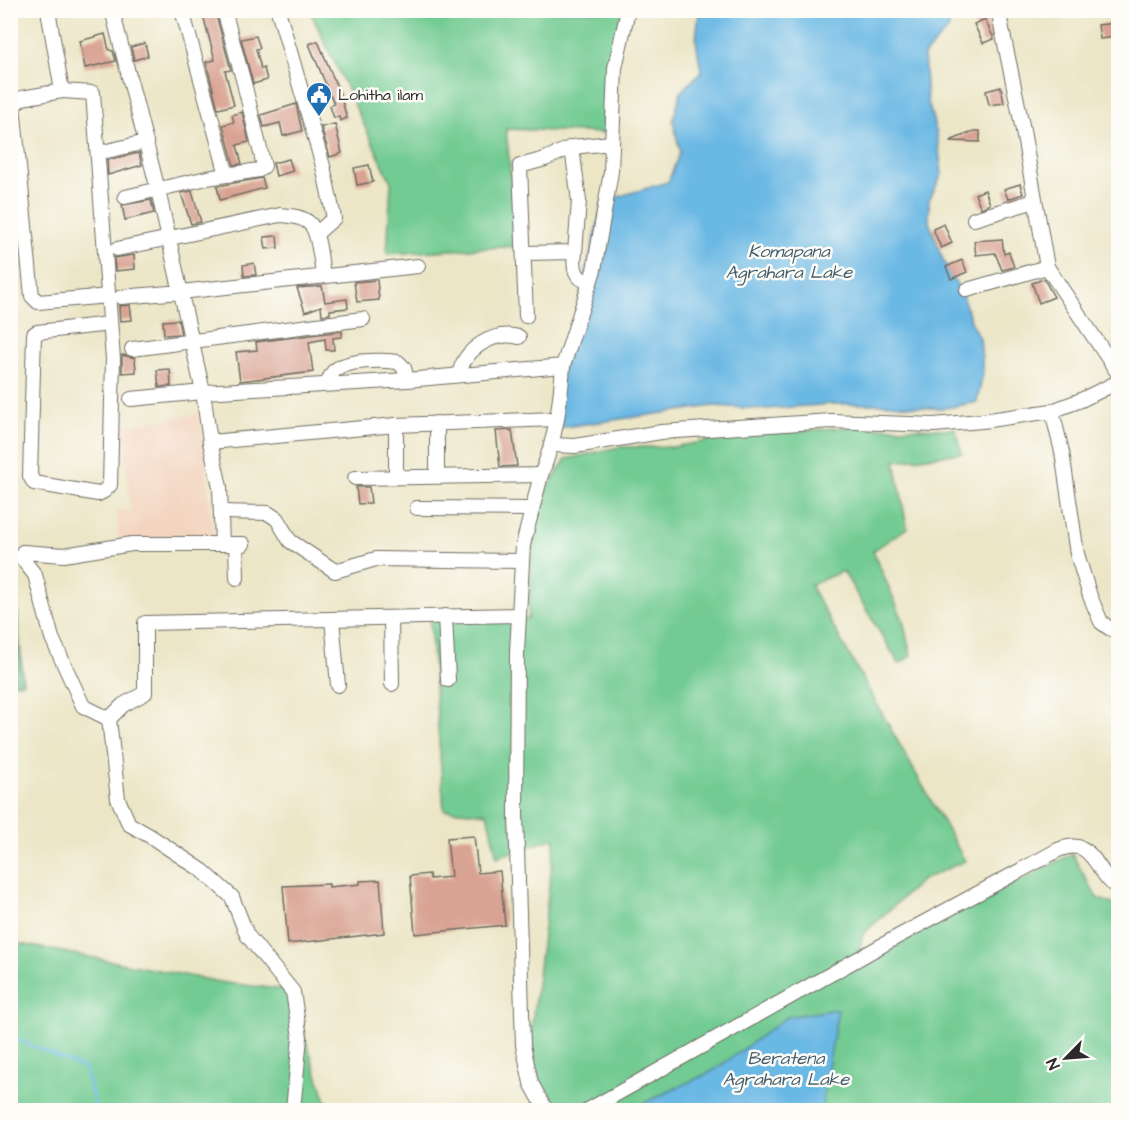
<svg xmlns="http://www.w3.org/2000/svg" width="1129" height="1121" viewBox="0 0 1129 1121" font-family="'Architects Daughter',sans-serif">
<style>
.built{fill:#f3d4bf}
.green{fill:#72cb92;stroke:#4e7b5e;stroke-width:1.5}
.forest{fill:#5daf7c;stroke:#446d54;stroke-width:1.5}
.water{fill:#6ab8e4;stroke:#4a7288;stroke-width:1.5}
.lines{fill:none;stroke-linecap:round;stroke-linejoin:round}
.stream{stroke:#6ab8e4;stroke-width:3}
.building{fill:#d9a393}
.minor-casing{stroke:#6f6c62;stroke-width:16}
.minor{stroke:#fff;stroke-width:14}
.labels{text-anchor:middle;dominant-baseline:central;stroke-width:5;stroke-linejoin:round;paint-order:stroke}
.poi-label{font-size:16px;fill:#2b2b2b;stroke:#fdfcf7;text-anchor:start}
.water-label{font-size:18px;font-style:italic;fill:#415c6c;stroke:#fdfcf7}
</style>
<rect width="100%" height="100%" fill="#fdfcf7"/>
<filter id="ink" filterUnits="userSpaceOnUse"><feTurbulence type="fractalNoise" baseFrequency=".0167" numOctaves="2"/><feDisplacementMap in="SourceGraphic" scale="12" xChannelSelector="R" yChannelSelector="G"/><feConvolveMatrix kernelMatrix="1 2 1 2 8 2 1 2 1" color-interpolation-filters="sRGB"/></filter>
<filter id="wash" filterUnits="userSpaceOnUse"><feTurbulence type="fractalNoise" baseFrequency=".008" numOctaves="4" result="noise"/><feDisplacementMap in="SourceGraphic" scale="24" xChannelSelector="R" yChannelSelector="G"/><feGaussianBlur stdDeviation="1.35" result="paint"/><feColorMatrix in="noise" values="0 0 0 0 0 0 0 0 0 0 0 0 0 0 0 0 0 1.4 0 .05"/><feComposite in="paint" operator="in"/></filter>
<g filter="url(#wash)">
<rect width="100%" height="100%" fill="#ece6c7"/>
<path class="built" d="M200 414 214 537 118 540 117 509 131 512 123 426Z"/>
<g class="green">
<path d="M310 11H625L606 72 605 133 506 129 518 246 387 254 391 182Z"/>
<path d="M848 427 955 429 962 453 895 461 907 528 873 551 903 620 911 656 899 664 843 571 810 585 965 861 922 880 863 934 856 964 1072 854 1097 898 1118 906V1110H549L529 1049 555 838 497 857 487 813 444 810 430 620 528 619 534 509 566 459 619 447H673L736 436Z"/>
<path d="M10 942 226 983 289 990 329 1110H11Z"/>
</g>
<path class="forest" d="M10 574 16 593 23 683H11Z"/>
<g class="water">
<path d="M699 11H949V28L924 55 927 98 937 135 942 174 929 200V222L943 260 960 290 974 329 980 338 983 373 977 402 941 409 891 404H834L766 409 713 406 549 429 603 201 668 182 680 152 673 120 681 92 701 72 696 40Z"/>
<path d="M838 1009 821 1110H629L713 1071 787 1017Z"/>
</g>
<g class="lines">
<path class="stream" d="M10 1036 85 1069 96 1110"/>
</g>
<g id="blocks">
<g class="building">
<path d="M215 11 231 70 225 71 234 105 218 109 206 62 215 60 203 15Z"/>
<path d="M985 19 994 39 983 43 974 24Z"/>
<path d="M1115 23 1117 37 1100 39 1098 25Z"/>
<path d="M105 34 109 50 113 51 116 61 85 68 80 41Z"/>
<path d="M256 36 260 48 256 49 261 69 264 68 267 80 253 84 241 39Z"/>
<path d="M318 41 340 94 347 118 340 121 339 116 334 118 330 106 334 104 309 44Z"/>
<path d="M145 43 148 56 134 60 131 47Z"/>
<path d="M1001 87 1004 103 989 105 986 91Z"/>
<path d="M296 104 302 131 283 136 280 123 264 127 261 115Z"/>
<path d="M242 112 249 142 237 145 242 164 234 165 223 125 234 122 232 115Z"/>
<path d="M335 124 342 153 330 157 321 127Z"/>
<path d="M974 131H980V142L950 141Z"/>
<path d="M139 153 142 165 108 175 107 160Z"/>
<path d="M289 159 293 171 276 176 273 163Z"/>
<path d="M369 165 373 182 357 185 354 168Z"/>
<path d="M262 178 265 188 220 200 217 186Z"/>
<path d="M1020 184 1023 194 1008 199 1004 189Z"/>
<path d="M985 190 990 204 981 208 975 194Z"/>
<path d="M192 191 201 222 191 224 181 193Z"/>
<path d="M151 200 154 213 125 220 122 205Z"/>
<path d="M944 224 952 243 941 248 933 229Z"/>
<path d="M277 236 278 248 266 249 264 237Z"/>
<path d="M1002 239 1004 254 1009 252 1014 267 1002 270 995 253 976 255 974 241Z"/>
<path d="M134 255 135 269 115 271 114 258Z"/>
<path d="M962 260 967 272 951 279 946 267Z"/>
<path d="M254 263 256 275 244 276 243 265Z"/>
<path d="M1044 279 1054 297 1039 303 1032 283Z"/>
<path d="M377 280 379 300 357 302 354 282Z"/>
<path d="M322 286 325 302 347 299 348 308 330 310V314L322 315 321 306 305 312 297 288Z"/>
<path d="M130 305 132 320 120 321 119 306Z"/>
<path d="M178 320 181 334 164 335 163 321Z"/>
<path d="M342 331V337L333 338 334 350H326L325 339 309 342 313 372 240 381 236 352 257 350 256 342Z"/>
<path d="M122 355 135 358 136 372 122 373Z"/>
<path d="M170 369 171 386 159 387 157 370Z"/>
<path d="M512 430 517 466 500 467 496 431Z"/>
<path d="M356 487H369L371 503 358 504Z"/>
<path d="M474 836 478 873 500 871 505 925 415 934 410 876 429 874 430 879 451 877 447 838Z"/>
<path d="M380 880 384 933 288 944 283 886 329 884V887L360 884V881Z"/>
</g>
</g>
</g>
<g filter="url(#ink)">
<use href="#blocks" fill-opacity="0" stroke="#6f6c62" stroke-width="1.5"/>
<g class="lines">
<defs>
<g id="minor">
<path d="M48 10 62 91 22 98 13 106 32 296 38 302 109 296"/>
<path d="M112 10 158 190 203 392 210 442 220 487 222 544H243"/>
<path d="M182 10 227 175"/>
<path d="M278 10 323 166 334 218 316 234"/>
<path d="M998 10 1022 125 1047 267 1118 373"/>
<path d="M62 91 93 93 113 359 110 485 104 491 98 494 34 483 30 476 34 334 37 332 110 324"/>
<path d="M107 151 146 142"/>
<path d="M125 197 207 178 259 170 264 166 244 83 224 10"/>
<path d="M974 219 1035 201"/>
<path d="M117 249 280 215C290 216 300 216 308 222 319 229 321 263 323 276"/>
<path d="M575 252C573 267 574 279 590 282"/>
<path d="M524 253 575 252 579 201 572 147"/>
<path d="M967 290 1047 267"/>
<path d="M121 297 181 292 418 266"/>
<path d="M526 316 520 166 545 159 572 147 611 143"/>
<path d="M132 349 363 319"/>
<path d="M563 366 594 270 611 172 615 68 628 10"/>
<path d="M459 375C464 349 493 330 519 337"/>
<path d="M327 384C329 380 331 374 334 371 348 359 381 360 398 362L404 368 407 380"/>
<path d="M131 399 203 392 407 380 563 366C560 406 556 437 541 475L355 478"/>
<path d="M1052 411 1062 452 1077 554 1090 596 1101 622 1109 628 1118 631"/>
<path d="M437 423V476"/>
<path d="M210 442 396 425 557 419"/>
<path d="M552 445 575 446 661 432 831 421 933 425 982 421 1052 411 1081 400 1118 382"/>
<path d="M541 475 523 545 517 651 516 815 523 1045 531 1083 546 1110"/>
<path d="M396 477V425"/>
<path d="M417 508 532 509"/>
<path d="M221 512 268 513 277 519 290 541 335 571 376 559 522 561"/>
<path d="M222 544H132L64 555 23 552 21 557 35 575 52 638 83 706 109 719 118 799 129 824 150 836 203 871 232 897 247 935 293 992 300 1037 293 1110"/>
<path d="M236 544 237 578"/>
<path d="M445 616 448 680"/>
<path d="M391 618 392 684"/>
<path d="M332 619 338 685"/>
<path d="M109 719 123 705 145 693V623L519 615"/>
<path d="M588 1110 897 937 1058 850C1095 835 1094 873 1118 888"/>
</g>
</defs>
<use href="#minor" class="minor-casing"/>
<use href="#minor" class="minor"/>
</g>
</g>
<defs>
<symbol id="civic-pin" viewBox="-11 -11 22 30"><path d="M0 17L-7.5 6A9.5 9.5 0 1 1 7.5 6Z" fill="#1f6fb2" stroke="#fdfcf7"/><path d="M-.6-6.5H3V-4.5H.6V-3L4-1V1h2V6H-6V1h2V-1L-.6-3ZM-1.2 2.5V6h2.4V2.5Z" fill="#fff"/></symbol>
</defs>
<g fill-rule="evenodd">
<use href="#civic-pin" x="304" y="80" width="30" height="40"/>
</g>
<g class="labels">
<g class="poi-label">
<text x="338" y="95">Lohitha ilam</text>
</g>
<g class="water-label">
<text x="789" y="251">Komapana<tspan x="789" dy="21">Agrahara Lake</tspan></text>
<text x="786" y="1058">Beratena<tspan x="786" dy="21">Agrahara Lake</tspan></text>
</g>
</g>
<rect width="1129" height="1121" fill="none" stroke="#fdfcf7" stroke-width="36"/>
<g transform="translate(1066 1058) rotate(245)" stroke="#fdfcf7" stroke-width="4.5" paint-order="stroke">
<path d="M0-4.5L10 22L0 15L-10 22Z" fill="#2b2b2b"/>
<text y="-9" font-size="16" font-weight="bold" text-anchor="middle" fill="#2b2b2b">N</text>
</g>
</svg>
